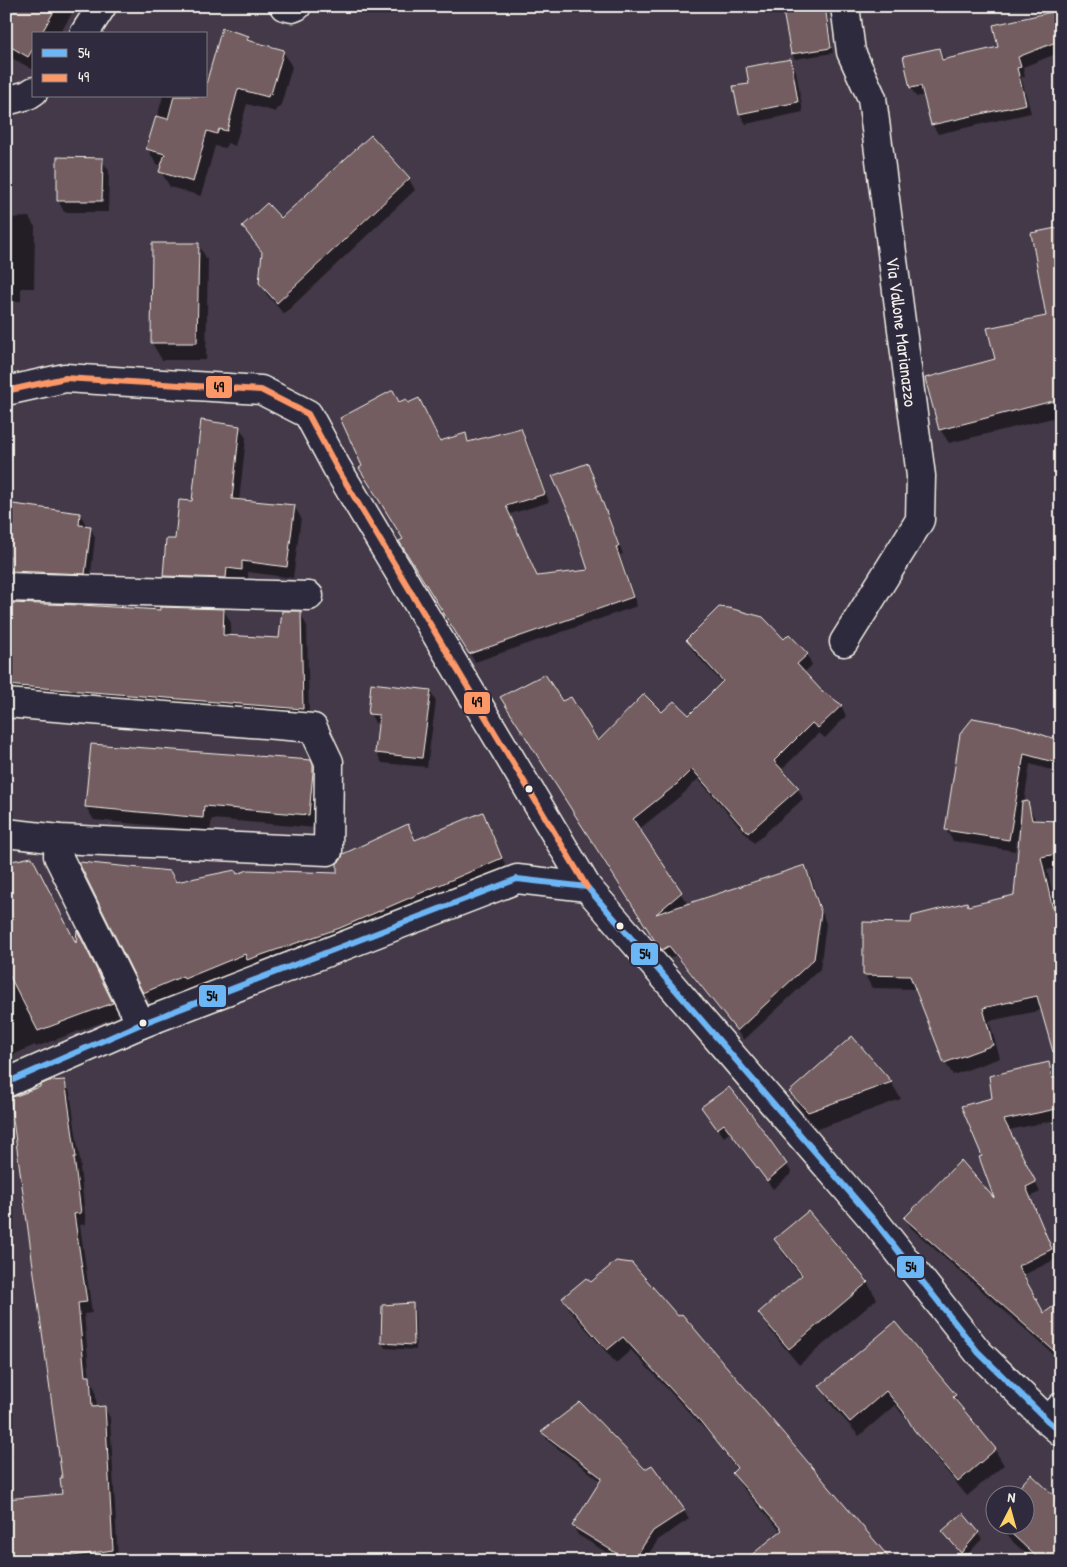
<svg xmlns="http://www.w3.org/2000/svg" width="1067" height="1567" viewBox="0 0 1067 1567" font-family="'Patrick Hand',sans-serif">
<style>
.shadow{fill:#0007;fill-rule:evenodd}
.building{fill:#735d61;stroke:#f4f1e8}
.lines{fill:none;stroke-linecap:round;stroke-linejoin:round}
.street-casing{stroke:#f4f1e8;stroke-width:31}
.secondary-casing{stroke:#f4f1e8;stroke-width:31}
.street{stroke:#2f2a3d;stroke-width:28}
.secondary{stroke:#2f2a3d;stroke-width:28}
.bus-1-casing{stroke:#2f2a3d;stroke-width:10}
.bus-2-casing{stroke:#2f2a3d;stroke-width:10}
.bus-1{stroke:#6db6f5;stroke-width:6}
.bus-2{stroke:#fc9868;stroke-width:6}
.bus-dot{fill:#f4f1e8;stroke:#2f2a3d;stroke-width:2}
.labels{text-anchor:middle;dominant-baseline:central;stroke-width:5;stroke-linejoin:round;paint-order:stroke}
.street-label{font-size:18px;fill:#f4f1e8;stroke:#2f2a3d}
.line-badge{stroke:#2f2a3d;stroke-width:2}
.pale-badge-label{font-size:14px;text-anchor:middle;font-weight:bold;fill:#111}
</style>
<rect width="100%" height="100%" fill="#433948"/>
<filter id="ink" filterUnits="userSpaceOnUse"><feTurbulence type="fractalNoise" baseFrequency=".02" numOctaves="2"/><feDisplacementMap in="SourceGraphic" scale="10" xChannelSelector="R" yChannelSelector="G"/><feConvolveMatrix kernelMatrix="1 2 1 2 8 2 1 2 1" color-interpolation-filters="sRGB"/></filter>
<g filter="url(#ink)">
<g class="shadow">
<path d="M6 6H76L60 34H34V70L6 55Z"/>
<path d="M783 6H826L833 53 795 59 792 54Z"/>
<path d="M1041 6H1061V52L1023 67 1025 77H1021L1031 113 938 134 932 124 925 95 916 97 911 88 904 57 939 49 945 61 1000 48 1044 15Z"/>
<path d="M248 37 251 42 283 51 292 67 280 108H277L276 112 247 104 235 146 227 143 226 148 215 146 201 196 170 187 161 172 162 166 156 164 148 149 163 96H206V76L210 77Z"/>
<path d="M790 61 796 71 803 112 746 124 740 114 735 87 750 85Z"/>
<path d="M102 160 109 171 108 212H64L58 200Z"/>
<path d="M409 179 415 190 284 314 267 295 260 283 263 254 244 227 280 220Z"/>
<path d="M29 217 35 227 34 288H21V301L6 302V218Z"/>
<path d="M1061 229V416L949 443 940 429 996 360 1047 317Z"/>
<path d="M198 244 208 261 206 360H162L152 343Z"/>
<path d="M419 399 440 443 465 434 470 443 521 430 526 438 549 502 510 514 537 577 589 571 587 465 592 473 623 554 620 555 637 606 475 662 405 550 399 403 407 405Z"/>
<path d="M239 427 246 438 239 501 294 506 301 518 293 578 248 572V581L233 579 232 589 171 587 164 576 176 540 193 502Z"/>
<path d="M6 510 80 514 85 523V527H90L95 537 90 583 15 581 10 571 11 564H6ZM88 534H91L85 580H83Z"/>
<path d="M6 603 161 611 224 610 231 623 230 637 280 640 300 613 307 626 309 721 6 698Z"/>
<path d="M784 640 807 654 812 665 804 673 821 691 841 705 846 716 825 738 819 733 781 770 798 789 803 799 754 843 698 779 683 794 638 830 687 903 681 908 805 867 811 877 826 924 820 969 744 1040 675 955 668 960 664 955 599 854 543 762 561 703 597 743 662 714 689 717 722 683 693 651 687 641Z"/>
<path d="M430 691 436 701 427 767 382 763 377 753 379 724 375 723 370 713Z"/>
<path d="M961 735 1061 742V773L1030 764 1024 803H1027L1036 821 1061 822V867L1047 870 1061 929V1028L1043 1010 989 1021 1000 1058 953 1075 945 1062 917 989 872 988 865 975 864 924H912L967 903 969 907 1016 896 1021 828 1019 827 1015 851 953 841 946 830Z"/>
<path d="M310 761 318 774 316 828 212 819 210 831 94 820 86 807Z"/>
<path d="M482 814 490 827 508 872 193 991 192 989 152 1005 144 992 176 884 237 876 338 875 407 826 416 841Z"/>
<path d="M6 863 77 947 84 944 119 1016 36 1047 35 1045 6 1058Z"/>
<path d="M852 1038 891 1082 901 1099 818 1129 800 1109 790 1092Z"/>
<path d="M1048 1063 1055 1079 1061 1078V1119L1009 1130 1040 1192 1030 1197 1056 1259 1022 1276 1044 1315H1061V1361L911 1228 905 1218 997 1203 983 1157 993 1099Z"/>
<path d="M64 1081 70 1092 81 1168H80L86 1224 80 1225 92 1313 84 1314 90 1380 95 1389 97 1408 104 1407 110 1418 118 1561H67L66 1551 63 1479 29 1092 49 1083Z"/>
<path d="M703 1108 786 1164 792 1173 773 1189 730 1132 724 1137Z"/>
<path d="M775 1239 867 1282 877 1299 799 1365 770 1330 760 1313 802 1277 785 1256Z"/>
<path d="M586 1279 890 1561 781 1532 741 1486 734 1473 737 1470 711 1436 631 1350 616 1363 571 1312 563 1299Z"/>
<path d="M412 1305 415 1310 416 1350 385 1348 382 1343 383 1306Z"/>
<path d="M895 1324 955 1396 963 1411 995 1450 1004 1465 967 1496 925 1445 913 1427 895 1405 859 1436 829 1402 821 1387Z"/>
<path d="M6 1403 13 1458 6 1459Z"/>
<path d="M543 1433 684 1511 689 1519 658 1540 644 1561H621L578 1535 573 1526 601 1481 548 1441Z"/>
<path d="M1031 1476 1061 1561H1035L1014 1543 1000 1524H1024V1494H1014Z"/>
<path d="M963 1515 982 1539 964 1558 944 1531Z"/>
</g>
<g class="building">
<path d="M6 6H57L41 34H34V47L28 57 6 44Z"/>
<path d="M782 6H825L831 48 791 54Z"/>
<path d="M1061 10V40L1018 57 1021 67 1017 68 1026 104 931 125 921 86 910 88 903 56 939 48 942 60 998 47 993 25Z"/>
<path d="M222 28 249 36 247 40 284 50 271 94 269 93 268 97 238 89 227 131 219 129 217 134 207 131 193 182 159 172 165 154 146 149 156 116 168 119 174 96H206V84Z"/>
<path d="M791 59 798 102 739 114 733 86 749 84 746 67Z"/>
<path d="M371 135 410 178 277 303 259 283 262 252 242 226 267 203 281 218Z"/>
<path d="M57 157 103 158 102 201H57Z"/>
<path d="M1061 227V399L939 430 925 378 995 359 987 328 1046 316 1031 233Z"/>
<path d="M152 243H199L197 343H151Z"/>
<path d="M393 390 399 402 406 399 408 403 419 398 440 441 466 433 468 442 521 428 545 494 506 506 537 576 588 570 570 515 552 476 588 463 619 546 616 547 633 597 469 654 399 541 403 539 359 468 362 466 340 418Z"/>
<path d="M201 420 240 426 232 499 295 505 287 567 242 561V570L227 568 226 578 163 576 166 539H175L179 500 192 501Z"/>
<path d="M6 503 80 513 79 525 91 526 85 574 9 571 10 556H6Z"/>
<path d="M6 603 81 605 160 610V607L224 609 223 635 279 638 282 611H301L303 709 6 685Z"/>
<path d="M719 607 729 608 763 617 784 639 789 634 808 654 797 664 821 690 842 705 818 728 812 723 774 761 799 788 748 833 692 769 677 784 633 819 682 892 656 914 805 865 821 912 814 959 737 1031 669 946 662 950 657 944 500 697 545 674 562 701 571 697 598 741 644 694 662 712 674 701 689 715 723 681 686 640Z"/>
<path d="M371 683 431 690 422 758 375 753 379 715 368 714Z"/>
<path d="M973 718 1016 726 1061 741V764L1024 754 1009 840 945 830 960 734Z"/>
<path d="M91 744 311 760 313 765V772L309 815 204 806 203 818 85 807Z"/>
<path d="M1028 801 1032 820 1061 821V853L1041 857 1061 945V1051L1053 1052 1037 996 983 1008 993 1045 944 1063 910 976 863 975V922L911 923 912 916 967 902 968 906 1014 895 1022 802Z"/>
<path d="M483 812 502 858 340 928 247 960 245 954 184 979 183 976 143 993 80 865V862L170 871 176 882 235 870 237 874 248 870 337 873V863L341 860 343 854 408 824 415 840Z"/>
<path d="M32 857 76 943 77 930 113 1003 38 1031 6 969V862Z"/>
<path d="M852 1036 892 1082 808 1112 789 1092Z"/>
<path d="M1049 1062 1052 1078 1061 1077V1108L1004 1120 1036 1182 1026 1187 1052 1249 1018 1266 1044 1313 1061 1301V1357L904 1218 961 1160 994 1198 979 1157 982 1156 961 1106 992 1098 989 1076Z"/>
<path d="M65 1080 76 1157H74L81 1213 74 1214 87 1302 78 1303 85 1376H90L92 1407 105 1406 113 1550 40 1561H6V1499L62 1494 60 1478H62L10 1098 27 1092V1091L40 1087V1085L49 1081Z"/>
<path d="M729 1087 752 1115 787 1164 767 1181 724 1124 717 1129 701 1107Z"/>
<path d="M808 1211 868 1282 789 1349 758 1313 802 1275 774 1239Z"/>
<path d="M616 1261 632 1263 678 1316 682 1314 892 1561H744L782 1530 732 1473 737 1468 701 1422 623 1337 607 1350 562 1298 586 1278 591 1282Z"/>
<path d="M413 1303 414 1345 381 1343 382 1305Z"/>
<path d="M895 1322 956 1395 953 1397 996 1449 958 1482 914 1430 903 1411 886 1391 850 1422 819 1386Z"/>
<path d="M580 1402 645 1469 652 1465 685 1510 653 1531 633 1561H629L572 1526 602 1478 541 1432Z"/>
<path d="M1031 1474 1061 1502V1561H1041L1001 1524H1024V1494H1013Z"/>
<path d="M963 1513 979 1532 961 1553 942 1531Z"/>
</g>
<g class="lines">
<defs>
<g id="street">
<path d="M284 6 292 8 297 6"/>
<path d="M84 34 102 6"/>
<path d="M6 101 28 95 34 91"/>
<path d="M6 391 65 378 261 390 308 414 337 468 587 887"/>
<path d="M6 587 309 596"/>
<path d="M844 642 920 520 921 476 872 98 851 52 845 6"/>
<path d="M6 703 313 728 329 762 328 851 59 839 6 833"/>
<path d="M59 839 58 856 141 1024"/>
<path d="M1048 1421 1061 1407"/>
</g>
<path id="secondary" d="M6 1083 141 1024 517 879 587 887 877 1224 978 1352 1048 1421 1061 1432"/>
</defs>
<use href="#street" class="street-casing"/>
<use href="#secondary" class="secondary-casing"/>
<use href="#street" class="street"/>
<use href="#secondary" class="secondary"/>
<defs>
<path id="bus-1" d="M6 1083 141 1024 517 879 587 887 877 1224 978 1352 1048 1421 1061 1432"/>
<path id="bus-2" d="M6 391 65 378 261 390 308 414 337 468 587 887"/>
</defs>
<use href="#bus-1" class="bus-1-casing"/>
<use href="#bus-2" class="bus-2-casing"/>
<use href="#bus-1" class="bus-1"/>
<use href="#bus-2" class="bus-2"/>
</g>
</g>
<g class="bus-dot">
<circle cx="529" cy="789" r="4.5"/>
<circle cx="620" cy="926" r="4.5"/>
<circle cx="143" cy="1023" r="4.5"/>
</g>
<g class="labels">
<g class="street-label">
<text transform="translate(902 332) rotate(83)">Via Vallone Marianazzo</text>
</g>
</g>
<g class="line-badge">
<rect x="205" y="375" width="28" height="24" rx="5" fill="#fc9868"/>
<rect x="463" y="691" width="28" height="24" rx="5" fill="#fc9868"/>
<rect x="630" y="942" width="29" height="24" rx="5" fill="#6db6f5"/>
<rect x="198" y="984" width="29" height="24" rx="5" fill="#6db6f5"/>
<rect x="896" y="1255" width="29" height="24" rx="5" fill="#6db6f5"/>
</g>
<g class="pale-badge-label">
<text x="219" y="392">49</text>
<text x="477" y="707">49</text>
<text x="645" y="959">54</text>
<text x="212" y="1001">54</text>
<text x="911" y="1272">54</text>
</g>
<rect width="1067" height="1567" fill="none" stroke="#2f2a3d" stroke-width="25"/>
<rect x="12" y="12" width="1042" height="1542" fill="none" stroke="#f4f1e8" stroke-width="2" filter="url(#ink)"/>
<rect x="32" y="32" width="175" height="65" fill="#2f2a3d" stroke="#7e7a81"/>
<rect x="42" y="49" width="25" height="8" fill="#6db6f5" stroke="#7e7a81"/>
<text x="78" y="58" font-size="15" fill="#f4f1e8">54</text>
<rect x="42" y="74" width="25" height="8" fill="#fc9868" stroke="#7e7a81"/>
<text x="78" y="82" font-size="15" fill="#f4f1e8">49</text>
<g transform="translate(1010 1510) rotate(6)"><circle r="24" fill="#2f2a3d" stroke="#7e7a81"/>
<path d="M0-4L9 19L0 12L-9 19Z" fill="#ffd166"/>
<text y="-8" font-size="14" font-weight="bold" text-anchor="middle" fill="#f4f1e8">N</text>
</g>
</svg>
